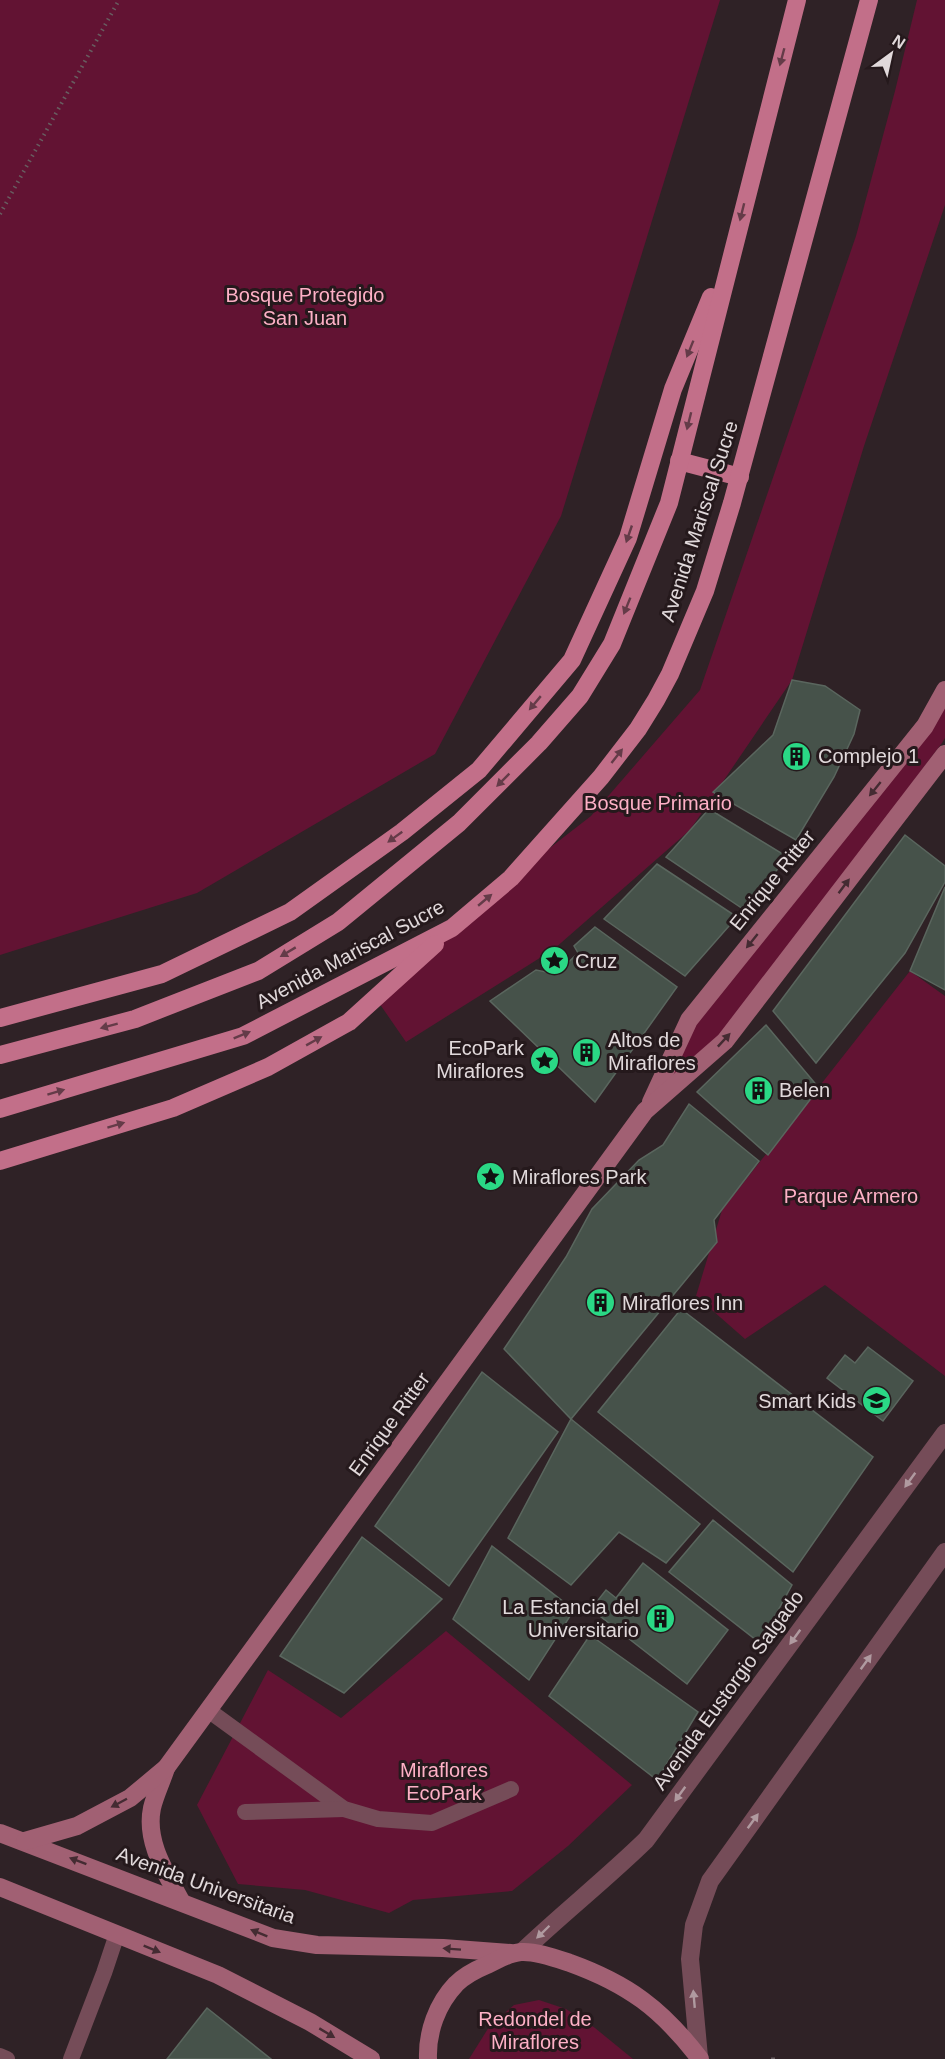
<svg xmlns="http://www.w3.org/2000/svg" width="945" height="2059" viewBox="0 0 945 2059" font-family="Helvetica,sans-serif">
<style>
.green{fill:#621333}
.building{fill:#46524a;stroke:#5a665e;stroke-width:1.5}
.lines{fill:none;stroke-linecap:round;stroke-linejoin:round}
.path{stroke:#685d60;stroke-width:4;stroke-dasharray:1.5 4.5;stroke-linecap:butt}
.lane{stroke:#754c58;stroke-width:16}
.street{stroke:#754c58;stroke-width:18}
.secondary{stroke:#a16073;stroke-width:18}
.primary{stroke:#c26f89;stroke-width:18}
.oneway{fill:#643b48}
.oneway2{fill:#442b32}
.oneway3{fill:#b09aa0}
.labels{text-anchor:middle;dominant-baseline:central;stroke-width:6;stroke-linejoin:round;paint-order:stroke}
.park-label{font-size:20px;fill:#feb0c6;stroke:#25191c}
.street-label{font-size:20px;fill:#e1d9db;stroke:#25191c}
.poi-label{font-size:20px;fill:#e1d9db;stroke:#25191c;text-anchor:start}
</style>
<rect width="100%" height="100%" fill="#2f2226"/>
<g class="green">
<path d="M0 0H720L561 516 435 754 197 893 0 955Z"/>
<path d="M917 0H945V205L864 446 792 680 690 830 554 949 406 1042 377 1000 511 878 591 816 700 690 856 236 895 91Z"/>
<path d="M945 705V738L942 743 722 1037 669 1079 694 1023Z"/>
<path d="M910 971 945 996V1376L825 1285 745 1339 696 1296 722 1210Z"/>
<path d="M446 1631 632 1785 568 1846 512 1891 413 1900 389 1913 305 1890 238 1884 197 1805 268 1670 341 1718Z"/>
<path d="M539 2000 566 2009 595 2028 633 2059H469L489 2027 514 2005Z"/>
</g>
<g class="building">
<path d="M792 680 825 686 860 710 854 734 834 777 796 840 713 792 773 735Z"/>
<path d="M709 809 786 856 749 913 666 857Z"/>
<path d="M905 835 945 866V882L905 953 816 1063 773 1011Z"/>
<path d="M657 864 737 917 685 976 604 919Z"/>
<path d="M945 887V990L910 971Z"/>
<path d="M595 927 677 987 595 1102 490 1001 536 970 556 974 578 953 574 946Z"/>
<path d="M766 1025 819 1088 768 1155 697 1092Z"/>
<path d="M689 1104 759 1161 714 1220 717 1242 571 1419 504 1349 566 1257 592 1209 639 1160 663 1145Z"/>
<path d="M681 1309 873 1457 793 1572 598 1412Z"/>
<path d="M868 1347 913 1381 883 1421 827 1378 845 1355 855 1363Z"/>
<path d="M482 1372 558 1432 449 1586 375 1526Z"/>
<path d="M571 1419 700 1524 666 1563 619 1532 571 1585 508 1538Z"/>
<path d="M713 1520 792 1585 760 1643 669 1572Z"/>
<path d="M362 1537 442 1599 344 1693 280 1656Z"/>
<path d="M492 1546 574 1610 529 1680 453 1619Z"/>
<path d="M643 1563 728 1630 687 1684 591 1609 606 1590 616 1598Z"/>
<path d="M590 1635 698 1712 657 1780 549 1696Z"/>
<path d="M207 2008 271 2059H167Z"/>
</g>
<g class="lines">
<g class="path">
<path d="M0 214 119 0"/>
<path d="M773 2059V2054"/>
</g>
<g class="lane">
<path d="M208 1710 344 1809 378 1819 432 1823 511 1789"/>
<path d="M245 1812 344 1809"/>
<path d="M0 2056 7 2059"/>
<path d="M71 2059 104 1973 117 1934"/>
</g>
<g class="street">
<path d="M523 1951C563 1913 606 1879 646 1840L945 1433"/>
<path d="M699 2057 690 1959 694 1925 710 1881 945 1552"/>
</g>
<g class="secondary">
<path d="M651 1102 689 1020 925 726 945 690"/>
<path d="M166 1768C162 1781 155 1795 152 1808 145 1842 166 1873 181 1901"/>
<path d="M0 1833 273 1938 317 1945 443 1948 511 1953"/>
<path d="M25 1841 77 1826 130 1798 166 1768 645 1111 725 1041 945 754"/>
<path d="M0 1887 218 1975 310 2022 371 2059"/>
<path d="M428 2059C427 2032 437 2004 456 1984 465 1975 475 1970 487 1965 498 1960 508 1953 521 1952 536 1951 555 1958 570 1963 628 1984 662 2009 700 2059"/>
</g>
<g class="primary">
<path d="M679 461 740 477"/>
<path d="M0 1018 162 974 290 912 402 832 479 770 572 660 628 538 673 389 711 297"/>
<path d="M0 1055 135 1019 258 971 338 922 459 823 539 743 580 696 612 644 669 503 797 0"/>
<path d="M0 1109 243 1036 452 928 511 878 601 777 638 729 656 700 670 674 705 591 732 503 869 0"/>
<path d="M0 1161 173 1108 268 1067 349 1022 435 944"/>
</g>
</g>
<defs><path id="oneway-solid" d="M-6-.8H1V-3.2L6.5 0L1 3.2V.8H-6Z" transform="scale(1.5)"/></defs>
<g class="oneway">
<use href="#oneway-solid" transform="translate(782 57) rotate(105)"/>
<use href="#oneway-solid" transform="translate(742 212) rotate(104)"/>
<use href="#oneway-solid" transform="translate(690 349) rotate(112)"/>
<use href="#oneway-solid" transform="translate(689 421) rotate(104)"/>
<use href="#oneway-solid" transform="translate(629 534) rotate(109)"/>
<use href="#oneway-solid" transform="translate(627 606) rotate(112)"/>
<use href="#oneway-solid" transform="translate(535 703) rotate(130)"/>
<use href="#oneway-solid" transform="translate(617 756) rotate(-52)"/>
<use href="#oneway-solid" transform="translate(503 780) rotate(135)"/>
<use href="#oneway-solid" transform="translate(395 837) rotate(144)"/>
<use href="#oneway-solid" transform="translate(485 900) rotate(-40)"/>
<use href="#oneway-solid" transform="translate(288 952) rotate(149)"/>
<use href="#oneway-solid" transform="translate(109 1026) rotate(165)"/>
<use href="#oneway-solid" transform="translate(242 1035) rotate(-22)"/>
<use href="#oneway-solid" transform="translate(314 1041) rotate(-29)"/>
<use href="#oneway-solid" transform="translate(56 1092) rotate(-17)"/>
<use href="#oneway-solid" transform="translate(116 1125) rotate(-17)"/>
</g>
<g class="oneway2">
<use href="#oneway-solid" transform="translate(875 789) rotate(129)"/>
<use href="#oneway-solid" transform="translate(844 886) rotate(-53)"/>
<use href="#oneway-solid" transform="translate(752 941) rotate(129)"/>
<use href="#oneway-solid" transform="translate(724 1040) rotate(-47)"/>
<use href="#oneway-solid" transform="translate(119 1803) rotate(152)"/>
<use href="#oneway-solid" transform="translate(78 1861) rotate(-159)"/>
<use href="#oneway-solid" transform="translate(259 1933) rotate(-158)"/>
<use href="#oneway-solid" transform="translate(152 1949) rotate(22)"/>
<use href="#oneway-solid" transform="translate(452 1949) rotate(-176)"/>
<use href="#oneway-solid" transform="translate(327 2033) rotate(31)"/>
</g>
<g class="oneway3">
<use href="#oneway-solid" transform="translate(910 1480) rotate(126)"/>
<use href="#oneway-solid" transform="translate(795 1637) rotate(126)"/>
<use href="#oneway-solid" transform="translate(866 1662) rotate(-54)"/>
<use href="#oneway-solid" transform="translate(680 1794) rotate(126)"/>
<use href="#oneway-solid" transform="translate(753 1821) rotate(-54)"/>
<use href="#oneway-solid" transform="translate(543 1932) rotate(136)"/>
<use href="#oneway-solid" transform="translate(694 1999) rotate(-95)"/>
</g>
<defs>
<symbol id="building-disc" viewBox="-11 -11 22 22"><circle r="9.5" fill="#2ad885" stroke="#25191c"/><path d="M-4-6H4V6H1V3H-1V6H-4ZM-2.5-4.3h1.7v1.8h-1.7ZM.8-4.3h1.7v1.8H.8ZM-2.5-1h1.7V.8h-1.7ZM.8-1h1.7V.8H.8Z" fill="#111"/></symbol>
<symbol id="sight-disc" viewBox="-11 -11 22 22"><circle r="9.5" fill="#2ad885" stroke="#25191c"/><path d="M0-6L1.8-2.2L6-1.7L2.9 1.2L3.7 5.4L0 3.3L-3.7 5.4L-2.9 1.2L-6-1.7L-1.8-2.2Z" fill="#111"/></symbol>
<symbol id="school-disc" viewBox="-11 -11 22 22"><circle r="9.5" fill="#2ad885" stroke="#25191c"/><path d="M0-5L7-2L0 1L-7-2ZM-4 1L0 2.5L4 1V4Q0 6-4 4Z" fill="#111"/></symbol>
</defs>
<g fill-rule="evenodd">
<use href="#building-disc" x="780" y="740" width="33" height="33"/>
<use href="#sight-disc" x="538" y="944" width="33" height="33"/>
<use href="#building-disc" x="570" y="1036" width="33" height="33"/>
<use href="#sight-disc" x="528" y="1044" width="33" height="33"/>
<use href="#building-disc" x="742" y="1074" width="33" height="33"/>
<use href="#sight-disc" x="474" y="1160" width="33" height="33"/>
<use href="#building-disc" x="584" y="1286" width="33" height="33"/>
<use href="#school-disc" x="860" y="1384" width="33" height="33"/>
<use href="#building-disc" x="644" y="1602" width="33" height="33"/>
</g>
<g class="labels">
<g class="park-label">
<text x="305" y="295">Bosque Protegido<tspan x="305" dy="23">San Juan</tspan></text>
<text x="658" y="803">Bosque Primario</text>
<text x="851" y="1196">Parque Armero</text>
<text x="444" y="1770">Miraflores<tspan x="444" dy="23">EcoPark</tspan></text>
<text x="535" y="2019">Redondel de<tspan x="535" dy="23">Miraflores</tspan></text>
</g>
<g class="street-label">
<text transform="translate(699 521) rotate(-72)">Avenida Mariscal Sucre</text>
<text transform="translate(772 880) rotate(-51)">Enrique Ritter</text>
<text transform="translate(350 954) rotate(-28)">Avenida Mariscal Sucre</text>
<text transform="translate(389 1424) rotate(-54)">Enrique Ritter</text>
<text transform="translate(728 1690) rotate(-54)">Avenida Eustorgio Salgado</text>
<text transform="translate(206 1885) rotate(20)">Avenida Universitaria</text>
</g>
<g class="poi-label">
<text x="818" y="756">Complejo 1</text>
<text x="575" y="961">Cruz</text>
<text x="608" y="1040">Altos de<tspan x="608" dy="23">Miraflores</tspan></text>
<text x="524" y="1048" text-anchor="end">EcoPark<tspan x="524" dy="23">Miraflores</tspan></text>
<text x="779" y="1090">Belen</text>
<text x="512" y="1177">Miraflores Park</text>
<text x="622" y="1303">Miraflores Inn</text>
<text x="856" y="1401" text-anchor="end">Smart Kids</text>
<text x="639" y="1607" text-anchor="end">La Estancia del<tspan x="639" dy="23">Universitario</tspan></text>
</g>
</g>
<g transform="translate(891 54) rotate(33)" stroke="#25191c" stroke-width="4.5" paint-order="stroke">
<path d="M0-4.5L10 22L0 15L-10 22Z" fill="#e1d9db"/>
<text y="-9" font-size="16" font-weight="bold" text-anchor="middle" fill="#e1d9db">N</text>
</g>
</svg>
